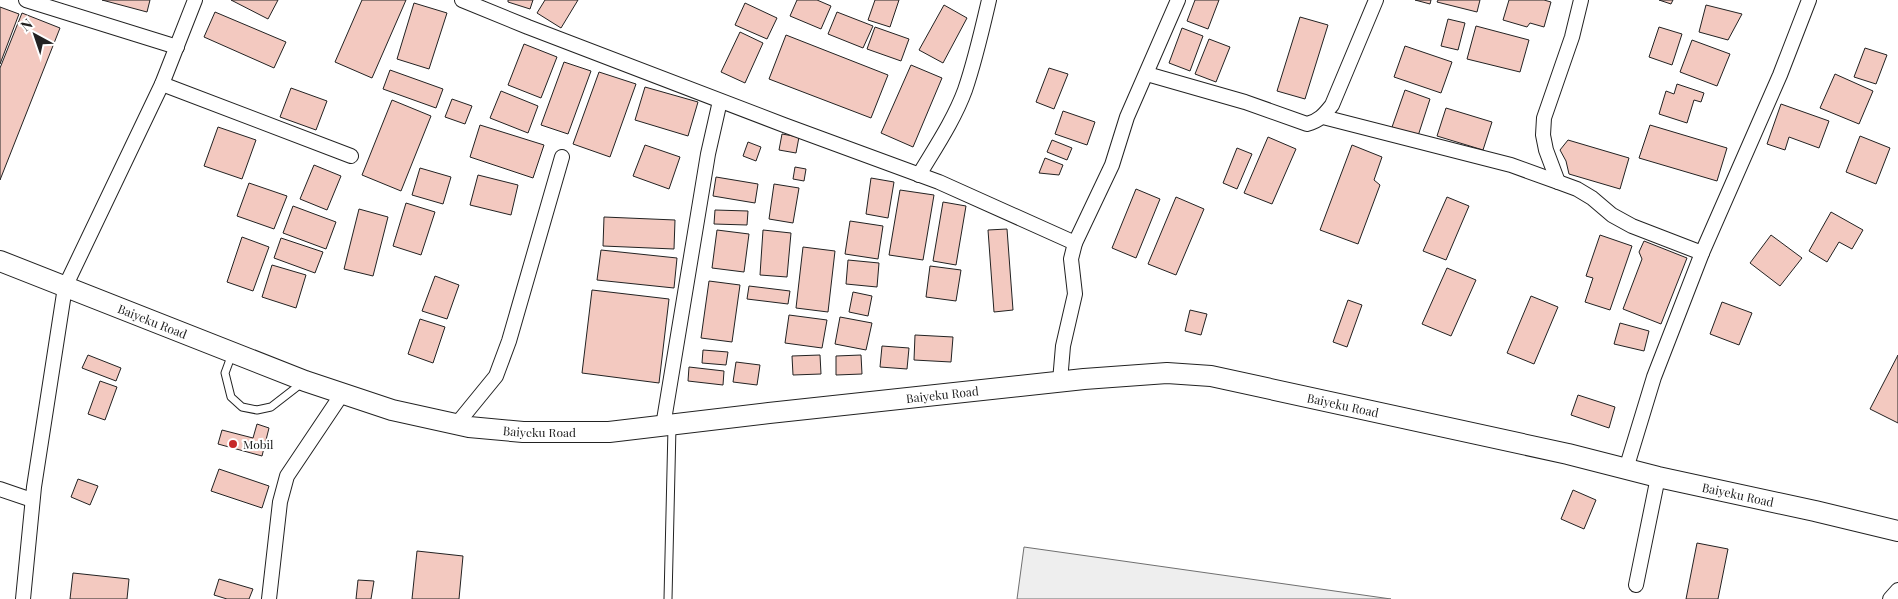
<svg xmlns="http://www.w3.org/2000/svg" width="1898" height="599" viewBox="0 0 1898 599" font-family="'Playfair Display',serif">
<style>
.green{fill:#eee;stroke:#6f6f6f}
.building{fill:#f3c9c0;stroke:#222}
.lines{fill:none;stroke-linecap:round;stroke-linejoin:round}
.lane-casing{stroke:#222;stroke-width:9}
.street-casing{stroke:#222;stroke-width:16}
.secondary-casing{stroke:#222;stroke-width:22}
.lane{stroke:#fff;stroke-width:7}
.street{stroke:#fff;stroke-width:14}
.secondary{stroke:#fff;stroke-width:20}
.poi-dot{fill:#c62828;stroke:#fff;stroke-width:2}
.labels{text-anchor:middle;dominant-baseline:central;stroke-width:4;stroke-linejoin:round;paint-order:stroke}
.street-label{font-size:12px;fill:#222;stroke:#fff}
.poi-label{font-size:12px;fill:#222;stroke:#fff;text-anchor:start}
</style>
<rect width="100%" height="100%" fill="#fff"/>
<path class="green" d="M1024 547 1391 599H1017Z"/>
<g class="building">
<path d="M102 0H150L147 12Z"/>
<path d="M231 0H278L268 19Z"/>
<path d="M362 0H406L372 78 335 62Z"/>
<path d="M508 0H533L530 9 508 2Z"/>
<path d="M545 0H578L561 28 537 13Z"/>
<path d="M797 0H817L831 6 821 29 790 16Z"/>
<path d="M875 0H899L890 27 868 20Z"/>
<path d="M1195 0H1219L1208 29 1187 21Z"/>
<path d="M1415 0H1431L1430 4Z"/>
<path d="M1438 0H1480L1477 12 1437 2Z"/>
<path d="M1509 0H1544L1551 2 1544 27 1530 23 1527 27 1503 20Z"/>
<path d="M1659 0H1673L1671 4Z"/>
<path d="M414 3 447 13 429 69 397 59Z"/>
<path d="M745 3 777 18 767 39 735 25Z"/>
<path d="M944 5 967 18 943 63 919 50Z"/>
<path d="M1706 5 1742 14 1728 40 1699 32Z"/>
<path d="M0 7 19 14 0 64Z"/>
<path d="M215 12 286 42 274 68 204 37Z"/>
<path d="M837 12 873 26 863 48 828 34Z"/>
<path d="M22 13 60 28 0 180V68Z"/>
<path d="M1300 17 1328 25 1305 99 1277 91Z"/>
<path d="M1448 19 1465 23 1458 50 1441 46Z"/>
<path d="M1476 26 1529 40 1520 72 1467 59Z"/>
<path d="M875 27 909 39 901 61 867 49Z"/>
<path d="M1659 27 1682 34 1672 65 1649 57Z"/>
<path d="M1182 28 1203 36 1190 71 1169 63Z"/>
<path d="M740 32 763 43 745 83 721 72Z"/>
<path d="M786 35 888 75 871 118 769 79Z"/>
<path d="M1209 39 1230 47 1216 82 1195 74Z"/>
<path d="M1692 40 1730 54 1717 86 1680 72Z"/>
<path d="M524 44 557 57 541 98 508 85Z"/>
<path d="M1405 46 1452 62 1441 93 1394 77Z"/>
<path d="M1865 48 1887 55 1876 84 1854 77Z"/>
<path d="M564 62 591 71 568 134 541 125Z"/>
<path d="M911 65 942 78 913 147 881 133Z"/>
<path d="M1049 68 1068 74 1054 109 1036 102Z"/>
<path d="M390 70 443 89 436 108 383 89Z"/>
<path d="M599 72 636 84 610 157 573 144Z"/>
<path d="M1835 74 1873 91 1859 124 1820 108Z"/>
<path d="M1677 84 1704 93 1701 102 1694 100 1687 123 1659 114 1666 91 1674 94Z"/>
<path d="M645 87 698 102 688 136 635 120Z"/>
<path d="M291 88 327 101 316 130 280 117Z"/>
<path d="M1405 90 1430 99 1417 139 1391 130Z"/>
<path d="M501 91 538 106 528 133 490 118Z"/>
<path d="M452 99 472 106 465 124 445 117Z"/>
<path d="M392 100 431 116 401 191 362 175Z"/>
<path d="M1781 104 1829 121 1819 148 1789 137 1785 150 1767 144Z"/>
<path d="M1446 108 1492 122 1483 150 1437 136Z"/>
<path d="M1063 111 1095 122 1087 145 1055 134Z"/>
<path d="M480 125 544 145 533 178 470 157Z"/>
<path d="M1650 125 1727 148 1717 181 1639 158Z"/>
<path d="M218 127 256 140 242 179 204 166Z"/>
<path d="M782 134 799 137 796 153 779 150Z"/>
<path d="M1860 136 1890 148 1876 184 1846 172Z"/>
<path d="M1268 137 1296 149 1272 204 1244 193Z"/>
<path d="M1052 140 1072 148 1067 160 1047 152Z"/>
<path d="M1568 140 1629 158 1620 189 1569 174 1566 161 1560 150Z"/>
<path d="M748 142 761 147 756 161 743 156Z"/>
<path d="M645 145 680 157 669 189 633 176Z"/>
<path d="M1352 145 1382 157 1374 180 1380 185 1358 244 1320 230Z"/>
<path d="M1237 148 1252 154 1237 189 1223 183Z"/>
<path d="M1045 158 1063 165 1059 175 1039 173Z"/>
<path d="M314 165 341 176 327 210 300 199Z"/>
<path d="M795 167 806 169 804 181 793 179Z"/>
<path d="M420 168 451 177 443 204 412 195Z"/>
<path d="M478 175 518 185 511 215 470 205Z"/>
<path d="M716 177 758 184 755 203 713 196Z"/>
<path d="M871 178 894 182 888 218 866 214Z"/>
<path d="M249 183 287 196 274 229 237 216Z"/>
<path d="M774 184 799 188 793 223 769 219Z"/>
<path d="M1136 189 1160 199 1136 258 1112 248Z"/>
<path d="M900 190 934 195 923 260 889 255Z"/>
<path d="M1176 197 1204 209 1176 275 1148 264Z"/>
<path d="M1447 197 1469 206 1446 260 1423 251Z"/>
<path d="M943 202 966 206 956 265 933 261Z"/>
<path d="M406 203 435 212 421 255 393 246Z"/>
<path d="M293 206 336 222 326 249 283 233Z"/>
<path d="M359 209 388 217 373 276 344 269Z"/>
<path d="M715 210 748 211 747 225 714 224Z"/>
<path d="M1831 212 1863 230 1852 249 1839 242 1827 262 1809 251Z"/>
<path d="M604 217 675 220 674 249 603 246Z"/>
<path d="M850 221 883 226 878 259 845 254Z"/>
<path d="M1007 229 1013 310 994 312 988 230Z"/>
<path d="M717 230 749 234 744 272 712 268Z"/>
<path d="M763 230 791 233 787 277 760 275Z"/>
<path d="M1600 235 1632 246 1610 310 1585 302 1593 278 1586 276Z"/>
<path d="M1771 235 1802 258 1780 286 1750 263Z"/>
<path d="M242 237 269 247 253 291 227 282Z"/>
<path d="M281 238 323 252 315 273 274 258Z"/>
<path d="M1644 241 1687 258 1661 324 1623 309 1642 259 1639 252Z"/>
<path d="M803 247 835 251 828 312 796 308Z"/>
<path d="M601 250 677 258 674 288 597 280Z"/>
<path d="M848 260 879 263 877 287 846 284Z"/>
<path d="M272 265 306 275 296 308 262 297Z"/>
<path d="M930 266 961 270 956 301 926 297Z"/>
<path d="M1447 268 1476 280 1451 336 1422 324Z"/>
<path d="M435 276 459 285 447 319 422 311Z"/>
<path d="M709 281 740 285 732 342 701 338Z"/>
<path d="M749 286 790 291 788 304 747 299Z"/>
<path d="M592 290 669 299 659 383 582 373Z"/>
<path d="M853 292 872 296 868 316 849 312Z"/>
<path d="M1531 296 1558 307 1534 364 1507 353Z"/>
<path d="M1348 300 1362 305 1347 347 1333 342Z"/>
<path d="M1722 302 1752 313 1739 345 1710 334Z"/>
<path d="M1190 310 1207 314 1201 335 1185 331Z"/>
<path d="M789 315 827 320 822 348 785 343Z"/>
<path d="M840 317 872 323 866 350 835 344Z"/>
<path d="M420 319 445 327 433 363 408 354Z"/>
<path d="M1620 323 1649 331 1644 351 1614 344Z"/>
<path d="M915 335 953 337 951 362 914 360Z"/>
<path d="M882 346 909 348 907 369 880 367Z"/>
<path d="M703 350 728 352 726 365 702 363Z"/>
<path d="M88 355 121 368 116 381 82 368Z"/>
<path d="M820 355 821 374 793 375 792 356Z"/>
<path d="M861 355 862 374 836 375V356Z"/>
<path d="M1898 355V423L1870 409Z"/>
<path d="M736 362 760 365 757 385 733 382Z"/>
<path d="M689 367 724 371 723 385 688 381Z"/>
<path d="M100 381 117 387 105 420 88 414Z"/>
<path d="M1578 395 1615 407 1609 428 1571 415Z"/>
<path d="M257 424 269 428 262 456 218 444 222 430 253 438Z"/>
<path d="M219 469 269 486 262 508 211 491Z"/>
<path d="M78 479 98 486 90 505 71 497Z"/>
<path d="M1573 490 1596 500 1584 529 1561 519Z"/>
<path d="M1697 543 1728 549 1718 599H1686Z"/>
<path d="M417 551 463 556 459 599H412Z"/>
<path d="M73 573 129 579 127 599H70Z"/>
<path d="M219 579 253 589 249 599H227L214 595Z"/>
<path d="M358 580 374 581 371 599H356Z"/>
</g>
<g class="lines">
<defs>
<g id="lane">
<path d="M232 354 225 373 231 397 242 407 257 410 271 407 302 383"/>
<path d="M668 599 672 427"/>
</g>
<g id="street">
<path d="M26 0 177 47"/>
<path d="M462 0 528 27 784 125 939 182 1075 243"/>
<path d="M1147 74 1245 102 1307 124C1319 121 1324 115 1332 105L1376 0"/>
<path d="M162 84 351 156"/>
<path d="M1323 117 1511 165 1558 182 1577 189 1592 198 1612 215 1632 226 1702 253"/>
<path d="M919 175C935 148 954 120 965 90 975 61 982 30 989 0"/>
<path d="M1558 182 1546 150 1543 135 1544 118 1572 37 1581 0"/>
<path d="M1060 381 1063 346 1075 294 1071 259 1075 243 1112 165 1127 117 1178 0"/>
<path d="M456 425 496 376 509 341 562 157"/>
<path d="M663 426 708 154 720 101"/>
<path d="M1626 469 1654 377 1702 253 1780 75 1809 0"/>
<path d="M0 489 32 500"/>
<path d="M1636 585 1658 477"/>
<path d="M23 599 34 487 65 287 162 84 195 0"/>
<path d="M269 599 280 502 287 476 342 394"/>
<path d="M1890 599 1898 590"/>
</g>
<g id="secondary">
<path id="s1" d="M0 261 305 381 392 410 469 427 523 432H609L769 413 1084 379 1167 373 1211 376 1568 454 1658 477 1815 511 1898 531"/>
</g>
</defs>
<use href="#lane" class="lane-casing"/>
<use href="#street" class="street-casing"/>
<use href="#secondary" class="secondary-casing"/>
<use href="#lane" class="lane"/>
<use href="#street" class="street"/>
<use href="#secondary" class="secondary"/>
</g>
<circle class="poi-dot" cx="233" cy="444" r="5"/>
<g class="labels">
<g class="street-label">
<text stroke="none"><textPath href="#s1" startOffset="164">Baiyeku Road</textPath></text>
<text stroke="none"><textPath href="#s1" startOffset="974">Baiyeku Road</textPath></text>
<text stroke="none"><textPath href="#s1" startOffset="1379">Baiyeku Road</textPath></text>
<text stroke="none"><textPath href="#s1" startOffset="569">Baiyeku Road</textPath></text>
<text stroke="none"><textPath href="#s1" startOffset="1784">Baiyeku Road</textPath></text>
</g>
<g class="poi-label">
<text x="243" y="444">Mobil</text>
</g>
</g>
<g transform="translate(35 35) rotate(320)" stroke="#ffffff" stroke-width="4" paint-order="stroke">
<path d="M0-4L9 19L0 12L-9 19Z" fill="#222222"/>
<text y="-8" font-size="14" font-weight="bold" text-anchor="middle" fill="#222222">N</text>
</g>
</svg>
